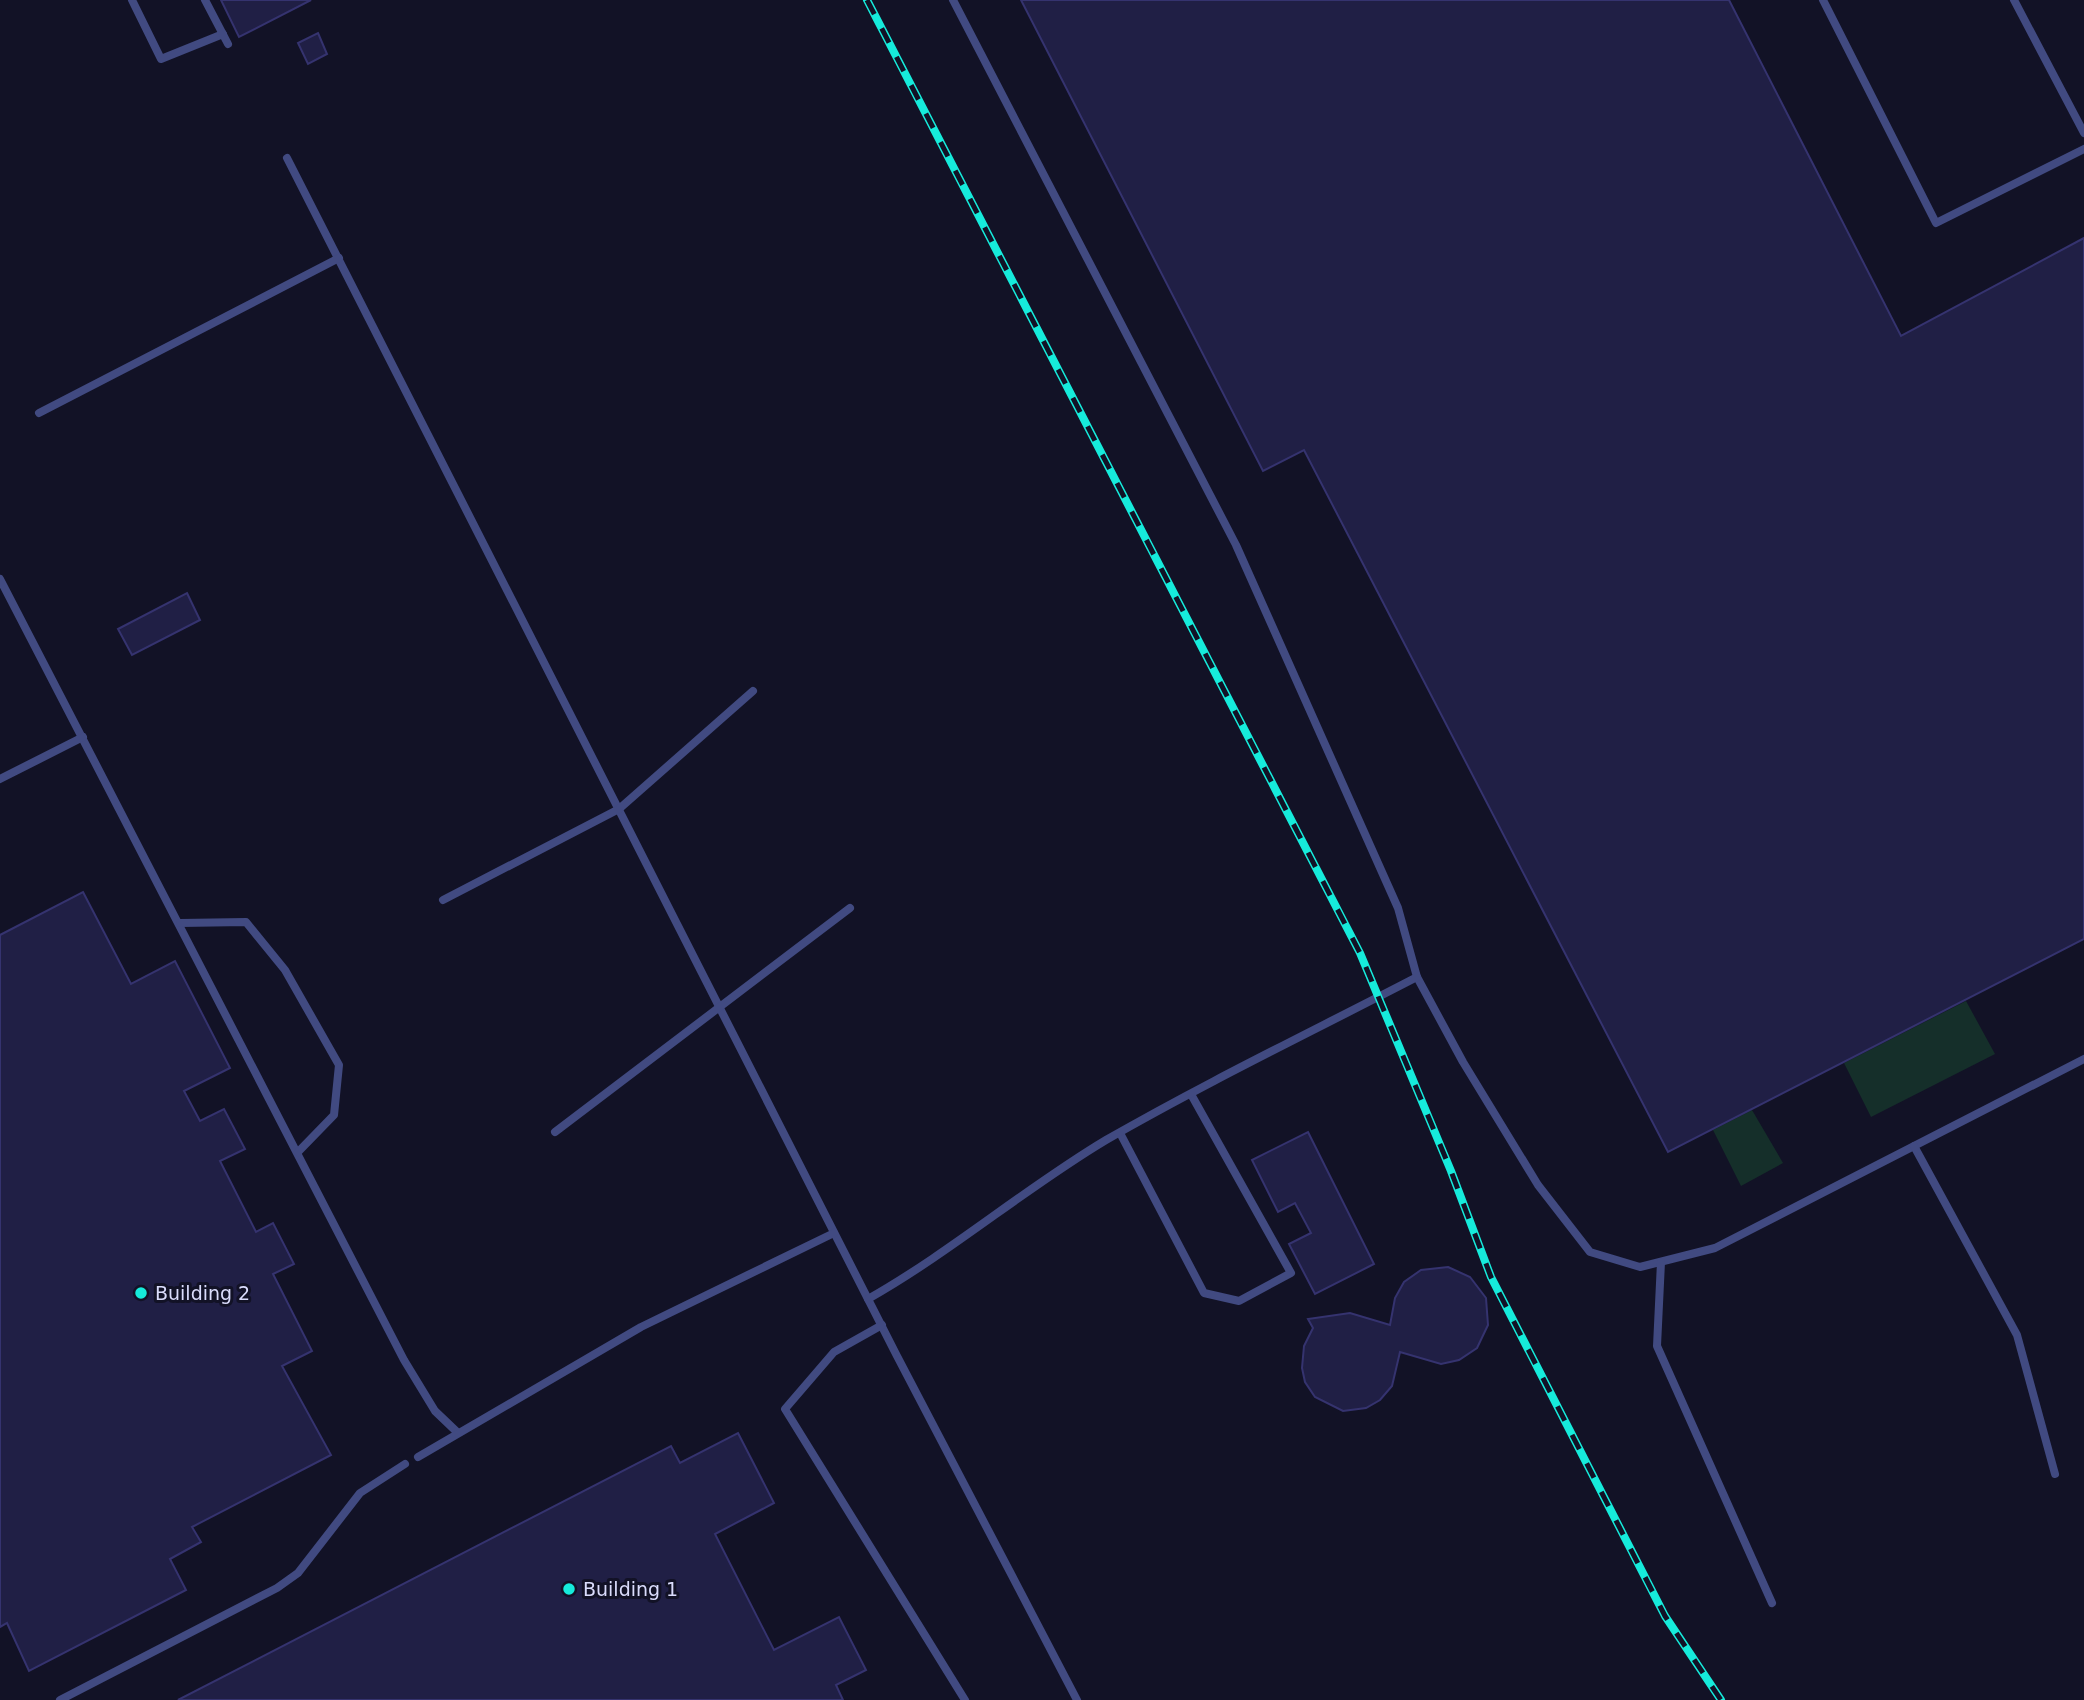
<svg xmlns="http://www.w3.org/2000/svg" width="2084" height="1700" viewBox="0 0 2084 1700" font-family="'DejaVu Sans',sans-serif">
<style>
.green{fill:#152f2a}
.building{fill:#201f45;stroke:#35336f;stroke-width:2}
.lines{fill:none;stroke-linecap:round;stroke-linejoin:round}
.lane{stroke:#414a81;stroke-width:8}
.rail-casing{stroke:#16ebdb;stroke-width:8}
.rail{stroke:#121226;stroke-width:5;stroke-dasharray:16;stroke-linecap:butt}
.poi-dot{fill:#16ebdb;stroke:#121226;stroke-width:2.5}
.labels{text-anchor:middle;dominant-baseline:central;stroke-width:6;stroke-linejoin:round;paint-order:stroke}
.poi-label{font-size:19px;fill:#dadcfc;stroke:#121226;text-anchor:start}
</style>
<rect width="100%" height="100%" fill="#121226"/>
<g class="green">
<path d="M1966 1001 1995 1054 1871 1117 1844 1063Z"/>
<path d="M1752 1110 1783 1163 1741 1186 1713 1130Z"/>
</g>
<g class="building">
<path d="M221 0H311L239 37Z"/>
<path d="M1021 0H1729L1901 336 2084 238V939L1668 1152 1304 450 1263 471Z"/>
<path d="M318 33 327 54 308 64 298 43Z"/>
<path d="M187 593 200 620 132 655 118 629Z"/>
<path d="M83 892 131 984 175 961 230 1068 184 1091 200 1121 224 1109 245 1149 220 1161 256 1232 273 1223 294 1264 273 1274 312 1351 282 1366 331 1455 192 1527 201 1542 170 1559 186 1590 29 1671 7 1623 0 1627V935Z"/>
<path d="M1308 1132 1374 1264 1315 1294 1289 1244 1311 1233 1295 1203 1278 1212 1252 1160Z"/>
<path d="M1448 1267 1470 1277 1486 1298 1488 1325 1477 1348 1459 1360 1441 1364 1400 1352 1392 1386 1380 1400 1366 1408 1343 1411 1315 1397 1305 1382 1302 1368 1304 1346 1313 1328 1308 1319 1350 1313 1390 1325 1395 1298 1404 1282 1421 1270Z"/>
<path d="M738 1433 774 1503 715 1534 774 1650 839 1617 866 1670 836 1685 843 1700H178L671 1446 680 1463Z"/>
</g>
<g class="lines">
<g class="lane">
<path d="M132 0 161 59 223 34"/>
<path d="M205 0 228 44"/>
<path d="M1823 0 1936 223 2084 149"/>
<path d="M2014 0 2084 133"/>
<path d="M287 158 897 1356 1077 1700"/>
<path d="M39 413 339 258"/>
<path d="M0 579 404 1360 435 1411 457 1432"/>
<path d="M0 779 83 737"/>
<path d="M443 900 619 809 753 691"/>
<path d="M180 923 246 922 285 970 339 1065 334 1115 298 1152"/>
<path d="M1417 977 1463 1062 1538 1185 1590 1252 1640 1267 1715 1248 2084 1059"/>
<path d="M555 1132 850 908"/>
<path d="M1120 1133 1204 1293 1239 1301 1291 1273 1192 1096"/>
<path d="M1914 1146 2017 1335 2055 1474"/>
<path d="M1661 1262 1657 1346 1772 1603"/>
<path d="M868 1299C951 1252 1024 1189 1106 1140 1207 1082 1313 1031 1417 977L1398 908 1236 545 953 0"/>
<path d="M882 1325 834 1352 785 1409 965 1700"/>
<path d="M418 1457 641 1327 834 1233"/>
<path d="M60 1700 277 1588 298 1573 360 1493 405 1464"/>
</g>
<defs>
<path id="rail" d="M867 0 1360 953 1451 1171 1491 1277 1665 1616 1721 1700"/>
</defs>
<use href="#rail" class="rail-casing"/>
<use href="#rail" class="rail"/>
</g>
<g class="poi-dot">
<circle cx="141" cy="1293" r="7"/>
<circle cx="569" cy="1589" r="7"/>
</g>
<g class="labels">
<g class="poi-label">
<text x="155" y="1293">Building 2</text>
<text x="583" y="1589">Building 1</text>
</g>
</g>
</svg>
